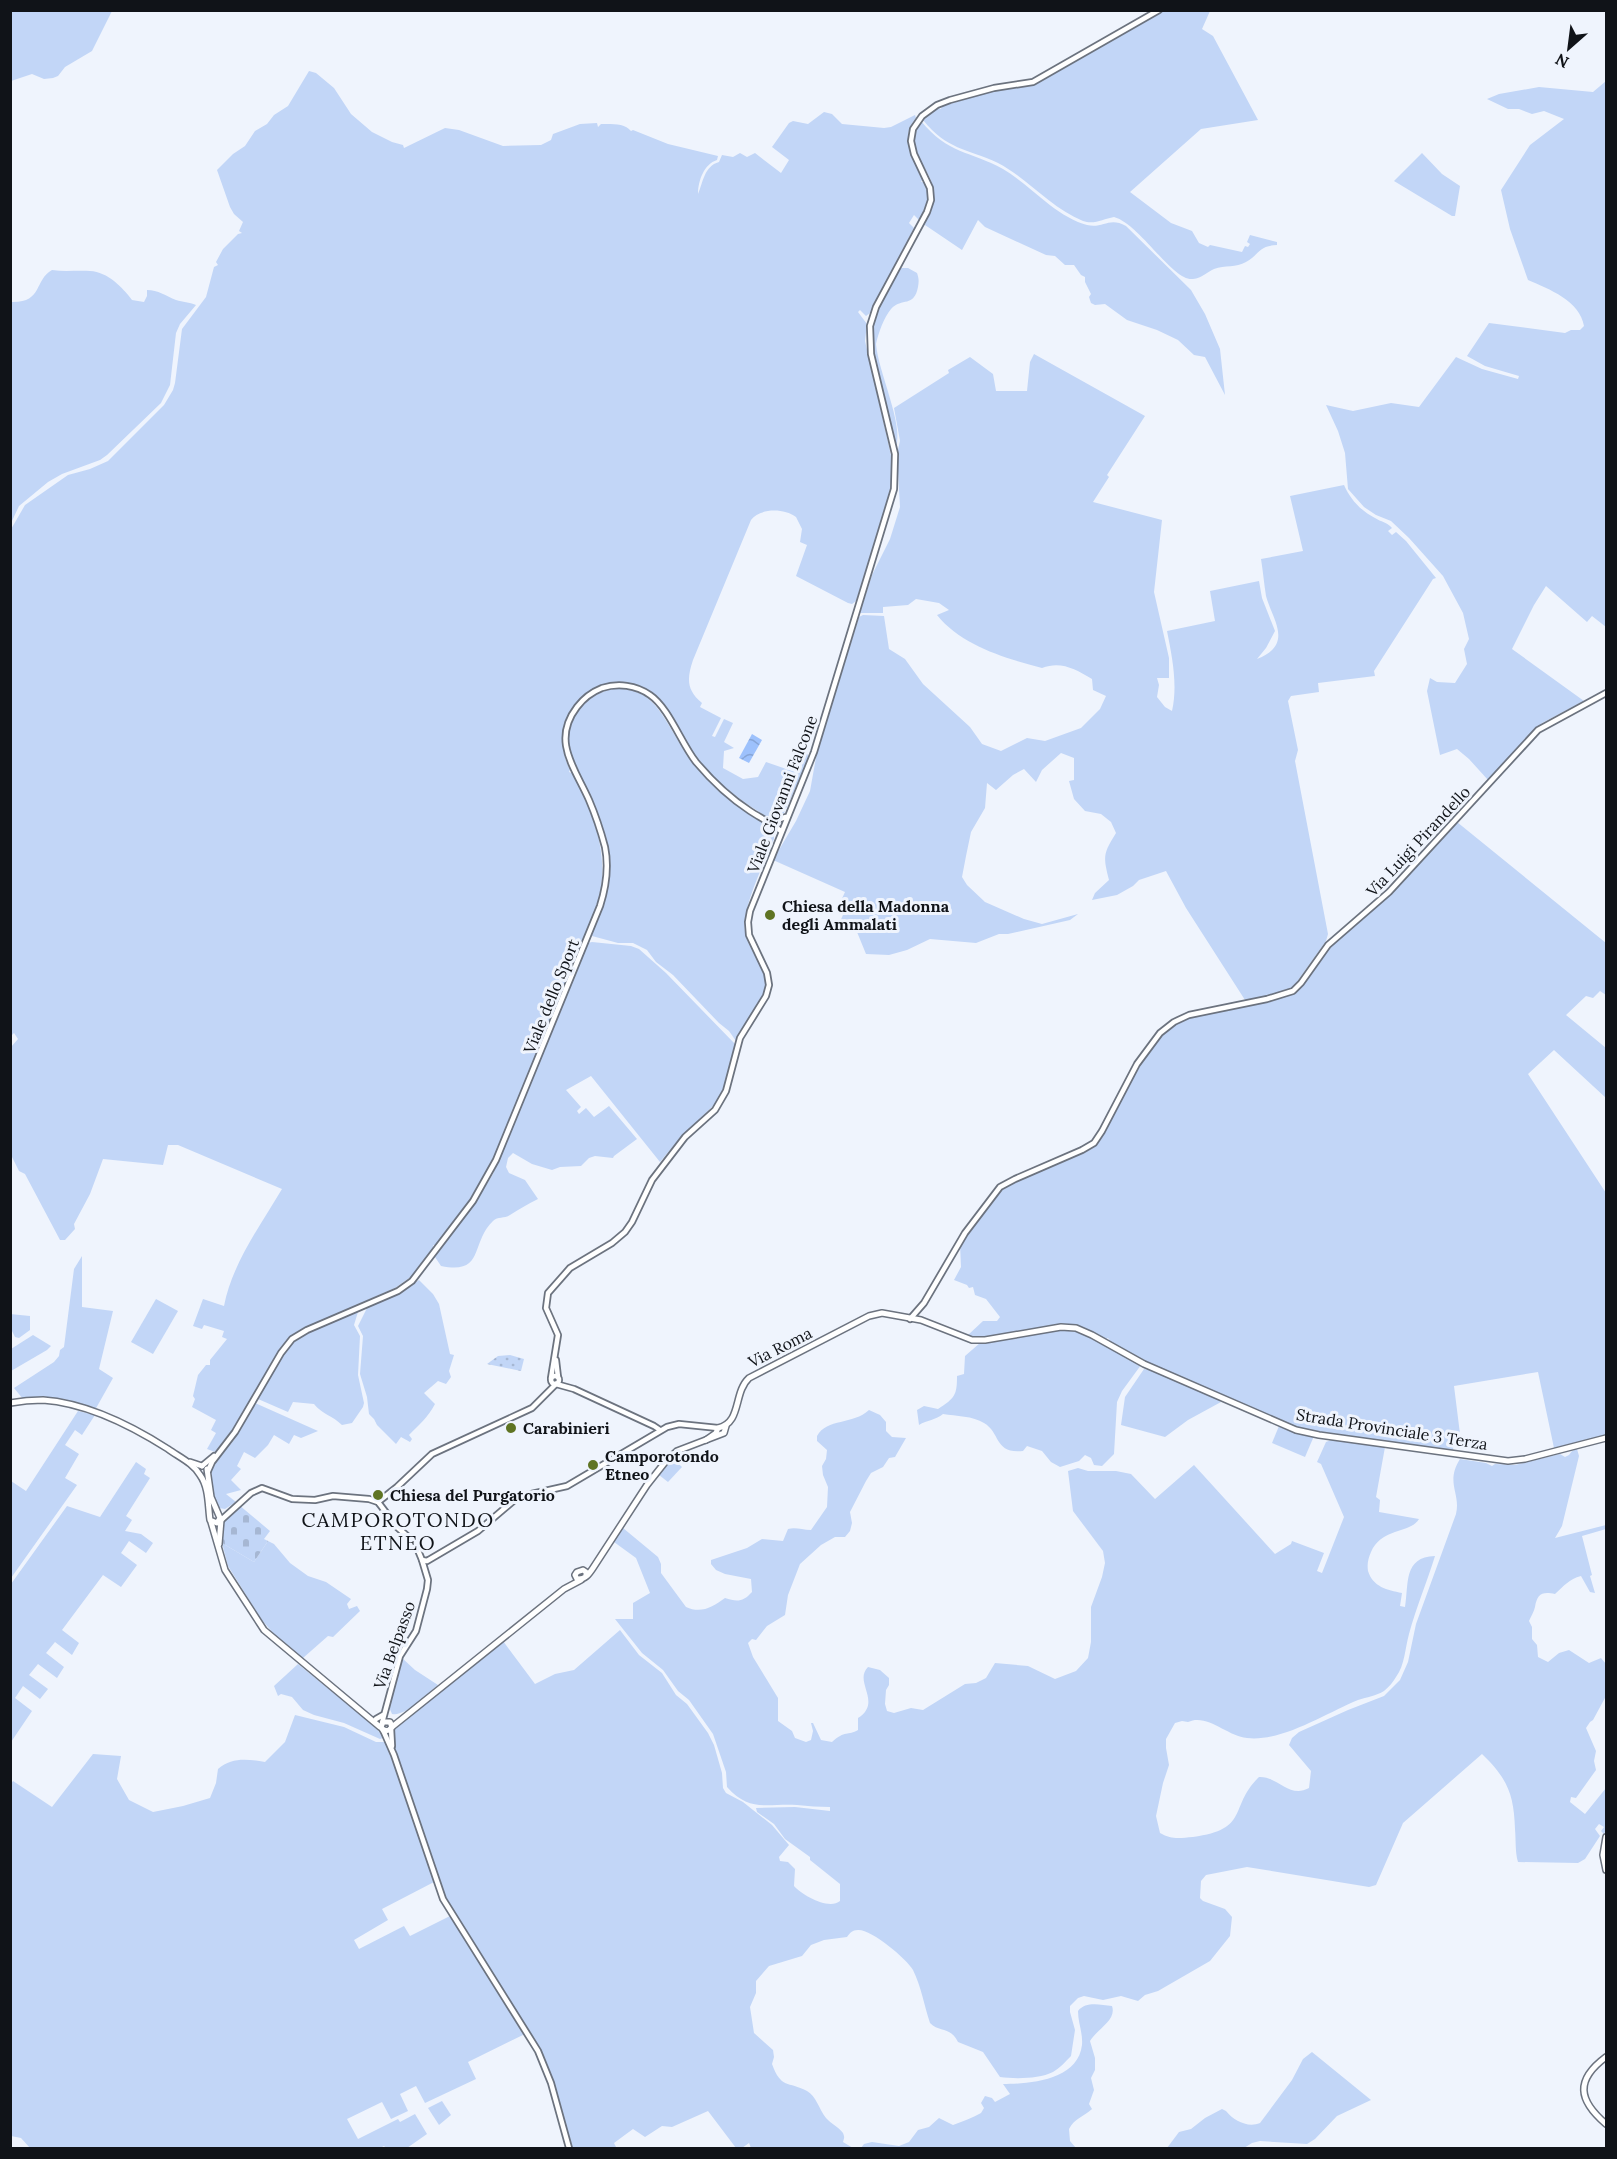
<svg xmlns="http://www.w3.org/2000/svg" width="1617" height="2159" viewBox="0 0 1617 2159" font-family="Lora,serif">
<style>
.green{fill:#c2d6f7}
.cemetery{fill:url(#cemetery-stones)}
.park{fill:url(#park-dots)}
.water{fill:url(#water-waves)}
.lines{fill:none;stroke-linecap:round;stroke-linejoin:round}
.minor-casing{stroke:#6c737f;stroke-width:8}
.major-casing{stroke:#6c737f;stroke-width:8}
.minor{stroke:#fff;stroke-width:4.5}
.major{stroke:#fff;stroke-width:5}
.poi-dot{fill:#5f7423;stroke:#eff4fd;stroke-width:2}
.labels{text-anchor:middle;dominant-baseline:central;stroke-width:6;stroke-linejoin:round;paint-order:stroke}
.street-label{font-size:16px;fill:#101318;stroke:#eff4fd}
.poi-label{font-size:16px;font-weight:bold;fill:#101318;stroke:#eff4fd;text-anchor:start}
.quarter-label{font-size:20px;letter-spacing:1.5px;fill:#101318;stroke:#eff4fd}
</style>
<defs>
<pattern id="cemetery-stones" width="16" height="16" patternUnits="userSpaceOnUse" patternTransform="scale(1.5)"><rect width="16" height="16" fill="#c2d6f7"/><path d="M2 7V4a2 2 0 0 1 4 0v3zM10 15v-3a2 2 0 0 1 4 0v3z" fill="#a6b7d3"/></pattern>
<pattern id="park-dots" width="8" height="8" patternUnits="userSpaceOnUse" patternTransform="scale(1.5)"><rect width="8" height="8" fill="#c2d6f7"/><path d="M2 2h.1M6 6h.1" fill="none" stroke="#a6b7d3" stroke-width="1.8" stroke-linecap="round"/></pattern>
<pattern id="water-waves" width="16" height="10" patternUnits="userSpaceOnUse" patternTransform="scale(1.5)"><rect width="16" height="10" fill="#9dc1fc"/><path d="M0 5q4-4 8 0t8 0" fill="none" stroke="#86a5d7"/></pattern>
</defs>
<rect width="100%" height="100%" fill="#eff4fd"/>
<g class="green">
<path d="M11 10H112V11L92 51 65 67 58 76 53 78 44 79 32 74 11 81Z"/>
<path d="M1163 11H1210L1202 29 1213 36 1258 120 1201 129 1130 192 1171 223 1192 231 1199 243 1208 247 1210 245 1242 252 1245 246 1248 247 1250 244 1247 242 1250 235 1277 242V245C1258 246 1260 254 1246 262 1236 268 1225 265 1214 269 1207 272 1202 278 1193 279 1173 282 1140 224 1114 217 1103 219 1094 225 1083 221 1052 209 1027 178 998 163 966 148 947 150 923 120L938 108 941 109 942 106 949 104 997 90 1032 86Z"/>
<path d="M309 71 316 73 334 88 351 114 372 132 392 142 403 145 404 148 445 128 459 130 503 146 541 145 551 140 553 134 580 124 597 123 598 127 601 124C611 124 625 123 631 131L633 130 668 144 718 156 717 160C704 164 698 181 698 194 703 183 704 166 719 162L722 155 733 157 740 153 747 157 755 153 781 173 789 160 772 147 789 123 793 121 808 124 824 112 832 114 842 124 884 128 891 127 915 115 916 118C899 138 913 159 923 179L921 182H924C931 197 926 206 919 220L914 215 909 223 914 228 870 313 866 316 860 310 858 312 867 324 865 341 893 464C891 509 870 558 856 601L852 604 848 603 796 576 807 545 800 542 802 529 796 517C784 508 760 508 751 520L693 660C687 678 686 690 702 703L700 707 721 718 712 736 715 737 724 719 733 723 724 742 734 748 724 751 723 768 743 779 758 777 766 762 795 772 806 751 809 758 784 813 773 820 770 819C748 805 726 791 708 771 699 761 691 750 683 738 676 728 672 716 665 706 652 686 626 679 604 685 588 689 574 702 567 717 559 734 562 754 570 770L569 772 572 773C593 813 612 856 597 905L494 1159 470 1199 436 1246 433 1245V1250L415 1274 395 1288 300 1330 288 1338 232 1430 215 1452 207 1449 216 1433 211 1430 216 1420 192 1407 195 1399 193 1396 198 1375 206 1365H210V1360L227 1339 222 1337 224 1331 204 1325 202 1329 193 1326 203 1299 224 1306C232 1264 260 1226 282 1189L178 1145H168L163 1165 103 1159 90 1194 74 1224 75 1229 65 1240H60L25 1174 19 1171 11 1155V1047L18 1039 14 1033 10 1037V531L25 505 68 475 90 469 108 461 164 405 173 390 175 383 182 329 206 297 214 267 218 265 216 262 223 249 238 234 242 233 239 231 243 222 234 214 230 207 217 170 233 154 245 146 255 131 267 124 274 115 288 106Z"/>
<path d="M1606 81V627L1592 616 1587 622 1546 586 1534 605 1512 649 1584 701 1542 723 1488 780 1469 759 1457 749 1440 755 1427 691 1430 678 1437 682 1455 683 1467 664 1464 649 1469 639 1463 613 1443 576 1409 538 1391 521 1376 515 1364 507 1348 489 1345 453 1338 431 1326 405 1353 411 1391 403 1419 407 1456 357 1482 369 1518 379 1519 376 1485 366 1467 356 1489 323 1565 333 1571 330H1580L1584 326C1580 301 1549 289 1528 280L1510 229 1501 190 1530 145 1564 119 1544 111 1532 114 1519 109H1508L1487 99 1499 94 1539 87 1593 92Z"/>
<path d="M921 121C948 154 970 151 1003 169 1030 185 1056 217 1087 225 1103 229 1109 216 1126 226L1191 290 1205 314 1220 349 1225 395 1205 357 1194 355 1178 340 1157 330 1127 320 1105 304 1095 305 1091 303 1089 297 1091 294 1085 282V277L1081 275 1074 265H1065L1055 256 1046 255 985 227 978 220 962 250 925 225C927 215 935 205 934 193 931 164 902 153 921 121Z"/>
<path d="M1422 153 1442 174 1460 186 1455 216H1452L1394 181Z"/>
<path d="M900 268H908L917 273C919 279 919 281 918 287 914 308 902 297 891 309 884 317 878 334 876 344 878 371 904 425 896 447 889 417 867 351 874 323 878 304 891 285 900 268Z"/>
<path d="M52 270C65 272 78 270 90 271 108 272 122 287 132 300L144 302 147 296V290C158 290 166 296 176 300 183 302 189 302 196 305L180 324 176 333 170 385 161 403 107 455 100 460 62 474 48 482 19 506 11 523V302C43 303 34 280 52 270Z"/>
<path d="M1034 354 1145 416 1107 475 1109 477 1093 502 1162 520 1154 592 1169 658V678H1157L1159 685 1157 697 1165 707 1172 711C1178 685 1172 656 1167 631L1215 621 1210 591 1259 581 1262 598 1275 631 1266 648 1257 659C1294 644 1273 621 1266 596 1264 584 1263 571 1261 559L1303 551 1290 496 1344 485C1350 499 1361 511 1375 518 1381 522 1387 522 1392 528L1388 531 1392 535 1396 532 1406 541 1436 578 1433 579 1374 671 1375 676 1318 683 1319 692 1291 696 1288 701 1298 750 1295 761 1328 934 1326 941 1292 989 1287 992 1245 1000 1186 908 1166 871 1139 880 1133 886 1117 895 1092 900 1095 893 1109 880C1103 856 1103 854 1116 833L1111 822 1101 814 1085 811 1074 799 1069 781 1074 780V758L1061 753 1042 770 1036 782 1024 769 1013 775 996 790 987 783 985 808 971 832 966 856 962 877 967 885 985 902 1024 919 1042 924 1078 914 1070 920 1008 934H999L976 943 930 939 907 950 889 955 866 954 857 932 839 924 846 908 839 905 845 892 773 860 796 821 810 791 817 752 859 617 863 615 884 616 889 649 905 659 923 684 970 727 982 744 1001 751 1027 738 1045 741 1081 728 1100 709 1106 696 1093 690 1092 679C1075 669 1061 661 1042 668 1005 658 962 646 937 615L949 610 939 603 916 599 908 605 883 607V613H860L872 575 890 539 900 507 897 454 900 441 894 408 949 373 948 370 970 357 993 374 996 391H1027L1030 362Z"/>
<path d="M612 689C651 686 661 713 679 742 686 754 695 765 704 775 723 796 745 811 770 826L774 832V839C765 861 741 909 745 932 748 950 769 969 765 988 763 1002 743 1025 736 1041L729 1031 719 1023 673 975 656 962 647 950 633 943H618L592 936C600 904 614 890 609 852 606 834 598 812 590 796 583 781 572 766 569 750 562 721 585 695 612 689Z"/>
<path d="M1457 822 1606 943V995L1600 991 1593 998 1586 996 1566 1015 1606 1048V1098L1554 1050 1528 1074 1606 1193V1435L1554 1448 1538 1372 1454 1386 1460 1434 1454 1435 1453 1451C1398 1444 1341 1441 1288 1424L1161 1369 1111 1342 1108 1338 1106 1339 1077 1325 1069 1324 987 1338 967 1336 983 1321H997L1000 1317 986 1299 975 1295 973 1287 969 1288 967 1285 954 1280 961 1267 960 1244 998 1192 1009 1184C1030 1175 1080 1158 1096 1144 1104 1136 1109 1122 1114 1112 1131 1077 1151 1032 1190 1017L1294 994 1303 985 1327 949 1391 894Z"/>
<path d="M592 942 631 946 639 949 666 973 735 1044 724 1089 718 1101 679 1139 660 1162 591 1076 566 1090 581 1107 577 1111 579 1114 586 1108 594 1117 609 1106 637 1139 614 1156 613 1158 595 1156 589 1158 581 1166 560 1167 552 1170 532 1164 513 1153 508 1158 506 1167 509 1173 525 1180 538 1199C528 1204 519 1209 510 1215 504 1219 498 1216 493 1221 470 1243 485 1275 441 1266L435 1257 481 1193 493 1174 588 943Z"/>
<path d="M82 1256V1307L113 1311 99 1369 113 1378 95 1410 43 1397 23 1399 14 1388 54 1362 59 1356 60 1350 64 1347 74 1269Z"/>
<path d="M419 1280 433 1294 439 1304 450 1354 454 1355 449 1371 451 1377 446 1384 438 1381 424 1393 435 1404C428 1417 419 1425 409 1435L412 1439 410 1442 401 1437 396 1444 377 1425 374 1419 369 1414 367 1397 360 1374 363 1336 358 1326 367 1308 405 1290Z"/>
<path d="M156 1299 178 1311 153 1354 131 1342Z"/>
<path d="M358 1312 354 1325 360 1336 358 1375 364 1403 363 1407 352 1423 342 1425C333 1416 322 1414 314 1404L293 1402 288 1412 258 1399C269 1381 278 1358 293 1343 307 1330 340 1317 358 1312Z"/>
<path d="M10 1314 30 1316V1330L19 1338 15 1337 11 1329Z"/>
<path d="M1061 1330 1080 1332 1141 1365 1122 1391 1117 1402 1114 1454 1102 1466 1094 1465 1091 1458 1085 1455 1079 1461 1060 1467 1051 1462 1042 1451 1027 1446 1023 1451C994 1454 1001 1433 984 1423 973 1416 956 1416 943 1414 936 1420 927 1420 919 1425L917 1410 924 1406 938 1409C955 1398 957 1395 957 1376L964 1374 965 1356 980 1343Z"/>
<path d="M33 1335 51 1346 47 1350 11 1371V1349Z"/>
<path d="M1144 1369C1159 1370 1210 1392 1221 1402L1188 1420 1165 1437 1121 1425 1125 1397Z"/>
<path d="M255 1403 318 1431 301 1438 294 1435 289 1444 274 1435 268 1445 255 1458 244 1452 237 1466 241 1469 231 1480 241 1490 226 1494 236 1502 225 1509 219 1508 212 1498 211 1468 234 1440Z"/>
<path d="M869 1410 880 1415 886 1422V1431L892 1437 906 1438 895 1457 889 1458 883 1467 871 1473 866 1481 850 1512 852 1523 850 1531 845 1537H835L821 1545 800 1564 788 1595 785 1615 767 1626 756 1640 752 1639 748 1643 753 1657 778 1698V1721L792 1731 795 1738 806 1742 811 1740 813 1731 811 1723H813L821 1740 832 1742C845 1730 848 1736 858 1730V1718C883 1702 853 1682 868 1667L880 1670 889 1678V1685L886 1690 885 1704 887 1711 894 1713 911 1708 923 1710 965 1684 976 1683 986 1678 995 1663 1028 1666 1055 1679 1076 1671 1088 1658 1091 1642V1607L1102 1577 1105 1563 1103 1551 1073 1511 1068 1471 1078 1468 1088 1471H1116L1131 1474 1155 1499 1194 1465 1275 1554 1291 1544 1292 1541 1324 1553 1317 1571 1322 1573 1344 1517 1321 1464 1317 1462 1326 1442 1334 1439 1385 1447 1376 1497 1380 1500 1379 1512 1419 1519C1410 1534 1382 1527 1371 1552 1368 1559 1367 1564 1368 1571 1373 1587 1387 1590 1402 1593L1400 1606 1405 1607C1409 1584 1403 1557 1435 1556 1427 1582 1416 1608 1409 1634 1405 1648 1405 1665 1396 1677 1393 1682 1389 1687 1384 1691 1376 1696 1367 1697 1358 1700 1326 1713 1283 1742 1247 1738 1227 1736 1207 1713 1188 1722L1182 1721 1175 1723 1166 1739V1748L1169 1765 1163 1783 1156 1816 1160 1833C1172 1840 1180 1838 1193 1837 1251 1829 1228 1807 1259 1777 1278 1776 1289 1799 1309 1788L1311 1771 1289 1745 1292 1738 1299 1732 1348 1710 1384 1696 1400 1680 1408 1662 1416 1624 1456 1514C1461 1493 1445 1483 1460 1459L1486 1463 1492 1466 1495 1464 1515 1465 1560 1454 1565 1457 1569 1455 1572 1451 1577 1449 1579 1456 1562 1526 1555 1538 1606 1525V1529L1582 1536 1592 1575 1590 1576 1595 1593 1590 1592 1581 1576C1569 1579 1564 1586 1555 1594 1542 1591 1537 1594 1535 1607 1534 1612 1531 1616 1529 1621L1532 1627V1639L1537 1645 1538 1657 1548 1662 1559 1653 1569 1650 1589 1663 1601 1658 1606 1664V1696L1593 1720 1590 1722 1586 1728 1596 1751 1594 1761 1596 1770 1576 1798 1571 1797 1570 1802 1585 1814 1606 1788V1830L1604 1834 1601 1831 1604 1827 1599 1824 1595 1829 1600 1836 1585 1859 1578 1863 1518 1862C1515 1852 1516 1840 1515 1829 1514 1794 1507 1778 1482 1754L1403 1823 1376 1885 1369 1887 1247 1867 1206 1875 1201 1881 1200 1898 1203 1901 1225 1909 1232 1917 1230 1936 1210 1961 1158 1991 1145 1995 1138 2001 1121 1996 1103 2000 1084 1996 1078 1998 1070 2006V2012L1075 2030 1071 2056C1066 2061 1060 2068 1053 2072 1039 2079 1015 2079 1000 2077L983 2052 958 2042C950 2026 940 2033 930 2023 924 2005 921 1986 913 1970 907 1959 871 1929 858 1930 852 1930 850 1933 847 1937L824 1940 811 1945 802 1956 769 1966 756 1981V1993L750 2007 754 2033 773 2050 774 2057 772 2064C781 2089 788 2081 807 2091 816 2096 819 2109 826 2118 831 2124 839 2127 843 2133 845 2138 844 2138 843 2142L853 2148H861L864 2144 872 2142 899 2146 909 2142 918 2130 929 2127 939 2118 953 2125C963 2121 972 2118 981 2113L984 2108 981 2103 985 2096 992 2098 995 2102 1010 2094 1003 2084C1030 2084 1078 2080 1082 2045 1083 2033 1078 2023 1078 2011 1086 2001 1100 2005 1112 2006 1117 2020 1097 2029 1090 2041L1095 2058V2070L1091 2078 1094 2090 1089 2104 1092 2109C1083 2117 1075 2118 1069 2129L1070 2141 1076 2148H751L749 2143 742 2148H736L708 2111 672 2127 662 2126 645 2137 633 2129 614 2143 616 2147 614 2148H571C559 2122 557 2090 546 2062L445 1899 396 1753 393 1743 395 1729 503 1641 535 1684 555 1674 574 1670 620 1630 639 1655 662 1673 676 1695 687 1704 708 1733 714 1745 722 1773 723 1788 726 1793 743 1802 772 1825 789 1845 779 1857 780 1861 788 1862 795 1869 794 1886C803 1896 829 1910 840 1901V1884L810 1860V1857L785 1839 774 1824 757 1812 756 1808 795 1807 830 1811V1807C819 1807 808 1806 797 1805 768 1803 750 1813 727 1787L726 1772 713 1734 689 1700 678 1691 663 1670 642 1653 615 1619H633V1603L650 1593 636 1558 614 1542 623 1528 658 1557 661 1564V1573L686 1607C701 1614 713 1607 725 1598 737 1602 743 1602 752 1592L751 1579 725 1574 716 1570 711 1564V1560L747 1548 762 1539 783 1541 788 1529C796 1527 802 1530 811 1530L827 1507 828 1487 823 1475 822 1466 826 1459 827 1450 817 1441V1436C827 1418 853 1425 869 1410Z"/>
<path d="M78 1411 95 1415 82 1435 75 1430 65 1445 79 1454 65 1478 77 1485 11 1578V1481L26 1491Z"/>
<path d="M1279 1426 1314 1436 1305 1457 1272 1443Z"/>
<path d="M673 1459 682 1467 668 1482 659 1475Z"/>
<path d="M136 1462 146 1469 144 1474 150 1478 126 1516 132 1520 125 1531 141 1534 153 1543 146 1553 129 1541 121 1553 137 1565 121 1587 103 1575 62 1630 79 1643 72 1655 55 1642 46 1653 64 1667 57 1678 38 1664 29 1675 48 1689 40 1699 23 1686 15 1698 32 1711 11 1742V1584L67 1506 100 1517Z"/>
<path d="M268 1541 274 1544 290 1563 308 1576 326 1582 351 1599 347 1604 349 1609 357 1606 360 1611 333 1637 328 1636 303 1658 274 1634 261 1619 228 1566 222 1543 254 1562Z"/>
<path d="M402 1658 415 1670 438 1685C427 1694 405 1717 392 1714L389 1707Z"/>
<path d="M298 1664 374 1726 382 1735 383 1738 380 1739 344 1723 314 1715 303 1710 292 1697 281 1694 278 1696 274 1686Z"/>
<path d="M295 1715 344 1727 376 1742H386L434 1882 382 1909 388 1920 354 1940 359 1949 404 1926 410 1936 450 1916 525 2034 468 2062 476 2079 425 2103 416 2086 400 2094 408 2111 391 2119 382 2102 347 2119 358 2139 398 2119 400 2122 415 2114 427 2134 407 2148H386L384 2146 380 2148H30L21 2138 11 2136 10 1785 13 1781 52 1807 93 1754 121 1756 117 1779 129 1800 153 1812 183 1806 210 1798 216 1783 218 1769C232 1757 247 1759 265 1762L285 1742Z"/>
<path d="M1312 2052 1371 2100 1337 2116 1315 2139 1307 2144 1260 2141 1252 2143 1244 2148H1167L1179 2132 1191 2129 1205 2118 1222 2109 1226 2111C1234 2121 1248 2128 1260 2123L1292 2080 1303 2059Z"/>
<path d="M442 2101 451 2115 439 2125 428 2108Z"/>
</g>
<path class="cemetery" d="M239 1505 270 1531 264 1539 268 1541 254 1562 222 1543C220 1522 224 1518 239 1505Z"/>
<path class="park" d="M510 1355 524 1359 521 1371 487 1364 498 1356Z"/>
<path class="water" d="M752 734 762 740 749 763 739 758Z"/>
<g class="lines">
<defs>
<g id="minor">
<path d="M770 822 786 817"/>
<path d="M910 1319 924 1303 965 1233 1000 1187 1015 1179 1082 1150 1094 1143 1102 1131 1137 1064 1160 1033 1174 1022 1189 1015 1267 999 1293 991 1301 983 1328 945 1389 892 1538 730 1606 693"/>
<path d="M556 1360 558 1377"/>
<circle cx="555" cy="1380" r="4"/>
<path d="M551 1378 558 1335 546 1308 548 1293 570 1268 612 1243 625 1232 632 1222 652 1180 685 1137 715 1110 726 1091 740 1038 766 996 769 985 767 973 749 935 748 922 750 911 814 752 894 489 895 454 871 354 870 326 876 307 927 212 931 200 930 188 914 154 911 141 913 129 922 116 937 105 950 100 994 88 1033 82 1159 10"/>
<path d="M556 1384 574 1389 654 1426 660 1430"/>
<path d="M202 1466 214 1456"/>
<path d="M208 1471 212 1462 235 1432 281 1353 292 1339 307 1330 398 1291 412 1281 473 1201 496 1160 600 906C606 887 609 867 605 847 601 832 595 814 589 800 575 768 551 741 577 707 583 699 592 692 602 688 618 683 636 685 650 695 669 708 681 743 696 762 712 781 730 798 750 811 761 818 771 823 781 831"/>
<path d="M378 1502 397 1487 432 1454 532 1408 556 1384"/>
<path d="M219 1522 251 1493 262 1488 292 1499 315 1500 333 1496 369 1499 378 1502 397 1527 415 1543 422 1560 427 1561 478 1531 518 1497 567 1486 667 1427 679 1424 718 1428"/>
<path d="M376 1719 383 1715"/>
<path d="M382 1723 400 1656 416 1631 427 1589 428 1580 422 1560"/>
<path d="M391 1728 392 1746"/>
<path d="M383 1730 394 1755 443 1899 538 2051 551 2083 569 2148"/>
</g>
<g id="major">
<path d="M10 1403C21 1401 32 1400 43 1400 86 1403 132 1426 168 1449 179 1457 193 1463 200 1475 209 1487 208 1506 210 1520L217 1523 220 1518 211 1497 207 1469"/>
<path d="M706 1440 716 1433 718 1428C742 1423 733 1393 749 1378L869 1316 882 1313 921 1320 972 1340H985L1061 1327 1076 1328 1092 1335 1144 1364 1296 1430 1319 1435 1508 1461 1525 1459 1606 1438"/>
<path d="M190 1462 202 1466"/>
<path d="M211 1522 225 1570 264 1630 380 1727C383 1729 385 1732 389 1730L392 1727 390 1722H383L381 1727 383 1730"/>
<path d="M219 1544 221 1520"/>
<path d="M586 1576V1572L583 1570 577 1572 575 1575 577 1579C585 1580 589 1574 593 1568L647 1485 666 1461 677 1451 724 1433 726 1426"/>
<path d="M392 1727 564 1589 581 1580"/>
<path d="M1606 1837 1603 1855 1606 1870"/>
<path d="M1606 2057C1575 2080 1578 2100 1606 2124"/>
</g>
</defs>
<use href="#minor" class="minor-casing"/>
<use href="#major" class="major-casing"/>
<use href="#minor" class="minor"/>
<use href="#major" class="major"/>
</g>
<g class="poi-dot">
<circle cx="770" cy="915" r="6"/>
<circle cx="511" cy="1428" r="6"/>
<circle cx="593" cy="1465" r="6"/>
<circle cx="378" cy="1495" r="6"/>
</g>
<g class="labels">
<g class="street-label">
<text transform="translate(782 794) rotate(-69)">Viale Giovanni Falcone</text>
<text transform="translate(1418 841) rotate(-47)">Via Luigi Pirandello</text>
<text transform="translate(551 996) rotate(-68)">Viale dello Sport</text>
<text transform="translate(780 1347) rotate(-27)">Via Roma</text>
<text transform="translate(1392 1429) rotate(9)">Strada Provinciale 3 Terza</text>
<text transform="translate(394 1645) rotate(-70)">Via Belpasso</text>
</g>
<g class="poi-label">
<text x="782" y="906">Chiesa della Madonna<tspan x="782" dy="18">degli Ammalati</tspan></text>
<text x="523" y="1428">Carabinieri</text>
<text x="605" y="1456">Camporotondo<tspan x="605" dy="18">Etneo</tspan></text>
<text x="390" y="1495">Chiesa del Purgatorio</text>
</g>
<g class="quarter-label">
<text x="398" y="1519">CAMPOROTONDO<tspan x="398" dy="23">ETNEO</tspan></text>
</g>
</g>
<rect width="1617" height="2159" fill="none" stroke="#101318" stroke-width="24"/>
<g transform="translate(1569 48) rotate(208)" stroke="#eff4fd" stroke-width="4.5" paint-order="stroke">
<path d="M0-4.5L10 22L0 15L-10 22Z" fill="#101318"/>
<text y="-9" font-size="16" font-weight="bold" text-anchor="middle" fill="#101318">N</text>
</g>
</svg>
